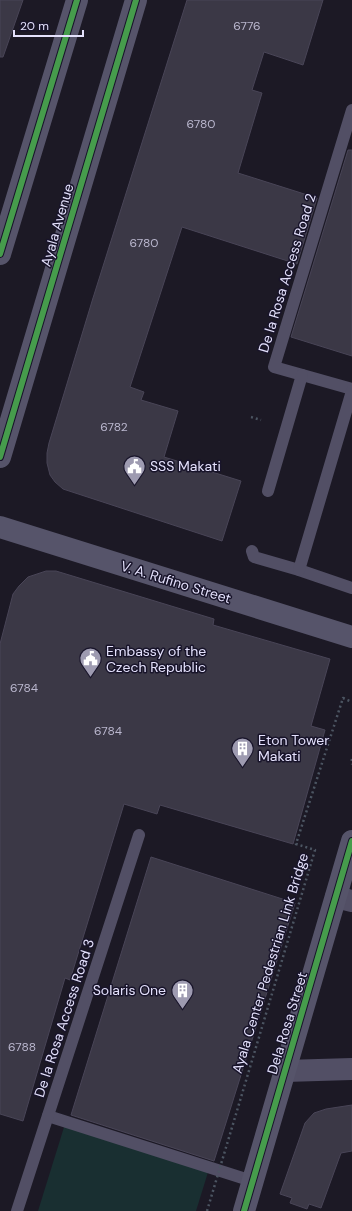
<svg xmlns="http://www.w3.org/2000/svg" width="352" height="1211" viewBox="0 0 352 1211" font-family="'DM Sans',sans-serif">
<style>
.green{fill:#192f31}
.building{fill:#3b3846;stroke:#494557}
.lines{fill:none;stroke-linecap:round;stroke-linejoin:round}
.path{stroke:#4c5562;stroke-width:2.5;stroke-dasharray:2 3;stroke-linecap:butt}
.lane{stroke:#524f65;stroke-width:12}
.street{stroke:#524f65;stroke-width:22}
.secondary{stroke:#56546a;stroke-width:22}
.path-bridge{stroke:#4c5562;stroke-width:2.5;stroke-dasharray:2 3;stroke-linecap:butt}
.cycleway-casing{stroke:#18142a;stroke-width:8}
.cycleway{stroke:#469c4c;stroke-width:6}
.labels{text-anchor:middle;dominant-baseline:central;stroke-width:3;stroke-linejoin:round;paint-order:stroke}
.number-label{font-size:12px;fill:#bab7ce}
.street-label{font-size:14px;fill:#e4e1fc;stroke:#18142a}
.poi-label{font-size:14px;fill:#e4e1fc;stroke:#18142a;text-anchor:start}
</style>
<rect width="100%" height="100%" fill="#1c1925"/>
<path class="green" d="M65 1124 209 1169 196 1211H38Z"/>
<g class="building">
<path d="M0 0H23L3 57H0Z"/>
<path d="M187 0H323L303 65 264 52 252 90 262 93 238 173 317 198 297 264 182 227 130 387 144 392 141 400 178 411 164 457 241 481 222 541 63 489 55 482 50 475 47 463V453L49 443 93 298Z"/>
<path d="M348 150H352V356L291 337Z"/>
<path d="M46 571H56L214 619 213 625 330 659 311 726 325 730 293 844 160 805 157 814 124 804 70 980 65 978 23 1121 0 1114V644L13 594 19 586 28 577Z"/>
<path d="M151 857 295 903 214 1161 71 1115Z"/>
<path d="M352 1105V1151L341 1153 321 1208 309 1204 307 1209 290 1203 292 1198 280 1194 305 1123 314 1113 326 1109Z"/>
</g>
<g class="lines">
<g class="path">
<path d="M251 417 261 420"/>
<path d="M352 759 351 763 352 764"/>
</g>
<g class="lane">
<path d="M352 110 274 367 352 389"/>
<path d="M268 491 302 375"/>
<path d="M252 551 254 557 299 570 352 588"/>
<path d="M299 570 352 391"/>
<path d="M48 1116 252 1181"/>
<path d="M17 1211 139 835"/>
</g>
<g class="street">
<path d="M336 897 352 901"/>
<path d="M285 1071 352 1069"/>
</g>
<g class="secondary">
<path d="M0 254 77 0"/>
<path d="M0 457 136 0"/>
<path d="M0 527 352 637"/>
<path d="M244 1211 352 841"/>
</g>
<path class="path-bridge" d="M207 1211 315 850 296 844 343 698 352 702"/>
<defs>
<g id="cycleway">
<path d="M0 254 77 0"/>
<path d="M0 457 136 0"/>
<path d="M244 1211 352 841"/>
</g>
</defs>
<use href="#cycleway" class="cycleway-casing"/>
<use href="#cycleway" class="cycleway"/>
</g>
<defs>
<symbol id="civic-pin" viewBox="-11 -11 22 30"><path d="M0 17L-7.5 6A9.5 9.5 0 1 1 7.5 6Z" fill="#9e9bb1" stroke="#18142a"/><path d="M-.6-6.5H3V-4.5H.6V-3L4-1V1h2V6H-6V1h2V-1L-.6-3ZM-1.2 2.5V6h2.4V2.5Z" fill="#fff"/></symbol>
<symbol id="building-pin" viewBox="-11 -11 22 30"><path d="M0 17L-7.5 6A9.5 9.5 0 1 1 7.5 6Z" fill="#9e9bb1" stroke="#18142a"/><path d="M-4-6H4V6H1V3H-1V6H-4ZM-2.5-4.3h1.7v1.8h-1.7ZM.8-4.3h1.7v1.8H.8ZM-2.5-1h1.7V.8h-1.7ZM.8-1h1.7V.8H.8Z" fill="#fff"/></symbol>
</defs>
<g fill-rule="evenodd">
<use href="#civic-pin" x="122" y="454" width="25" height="34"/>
<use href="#civic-pin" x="78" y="646" width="25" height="34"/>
<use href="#building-pin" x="230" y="736" width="25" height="34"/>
<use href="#building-pin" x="170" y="978" width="25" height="34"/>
</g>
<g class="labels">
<g class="number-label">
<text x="247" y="26">6776</text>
<text x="201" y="124">6780</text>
<text x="144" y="243">6780</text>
<text x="114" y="427">6782</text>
<text x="24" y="688">6784</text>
<text x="108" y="731">6784</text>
<text x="22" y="1047">6788</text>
</g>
<g class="street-label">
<text transform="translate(57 225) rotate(-74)">Ayala Avenue</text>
<text transform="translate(287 273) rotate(-73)">De la Rosa Access Road 2</text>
<text transform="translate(176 582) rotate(17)">V. A. Rufino Street</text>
<text transform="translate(270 963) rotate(-73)">Ayala Center Pedestrian Link Bridge</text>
<text transform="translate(64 1018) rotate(-72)">De la Rosa Access Road 3</text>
<text transform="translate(287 1023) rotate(-73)">Dela Rosa Street</text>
</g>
<g class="poi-label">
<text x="150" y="466">SSS Makati</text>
<text x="106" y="651">Embassy of the<tspan x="106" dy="16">Czech Republic</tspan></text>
<text x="258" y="740">Eton Tower<tspan x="258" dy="16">Makati</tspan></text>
<text x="166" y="990" text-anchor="end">Solaris One</text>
</g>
</g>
<path d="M14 30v6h69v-6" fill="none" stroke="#e4e1fc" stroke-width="2"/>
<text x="20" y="30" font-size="12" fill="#e4e1fc" stroke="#18142a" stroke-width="3" paint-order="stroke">20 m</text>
</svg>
